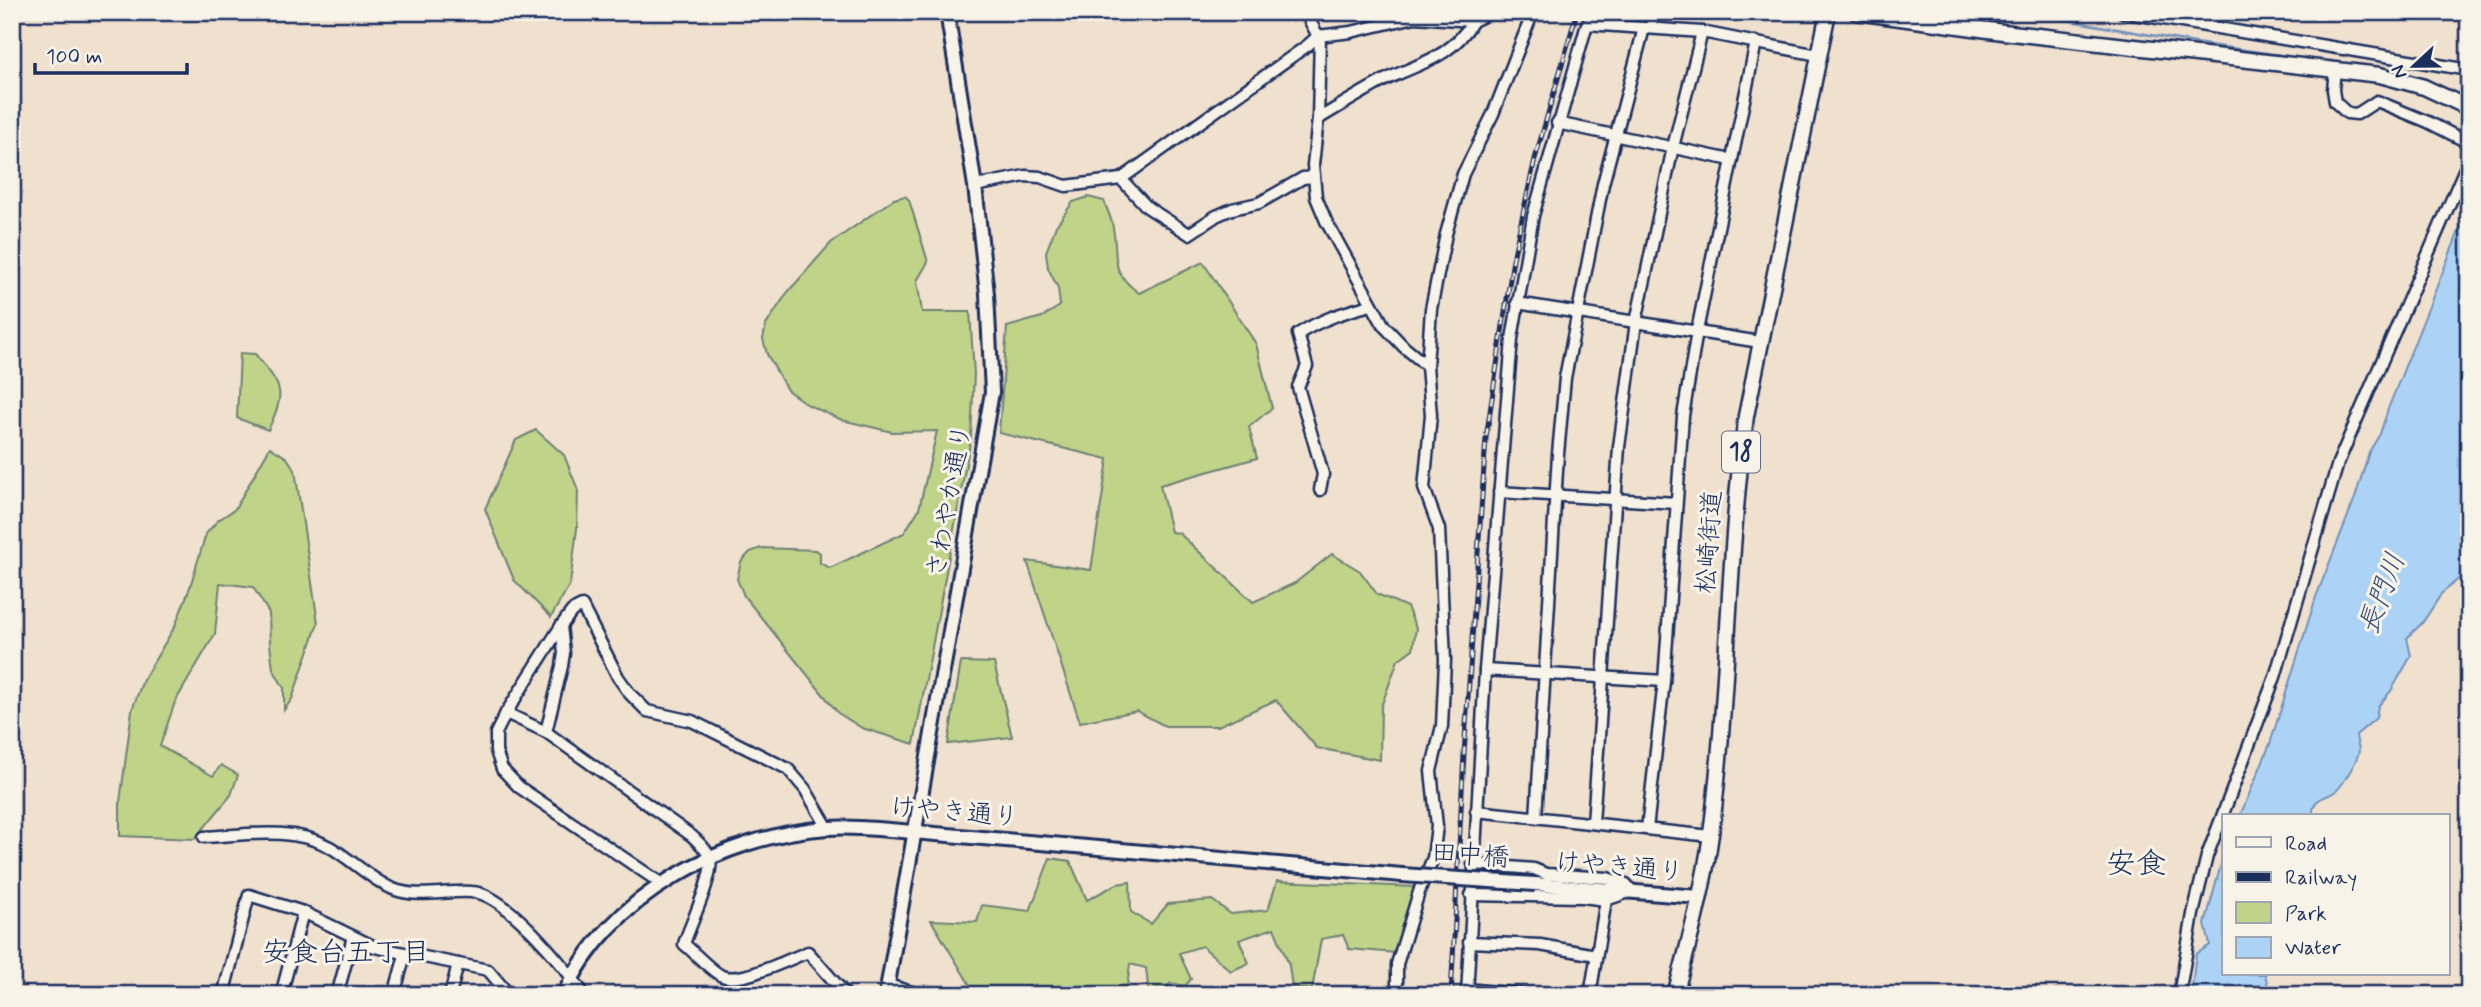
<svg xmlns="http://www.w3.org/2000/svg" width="2481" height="1007" viewBox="0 0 2481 1007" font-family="Mynerve,'Klee One',sans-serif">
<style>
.green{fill:#bfd389;stroke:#6d8174;stroke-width:2}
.water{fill:#acd3f6;stroke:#7291b9;stroke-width:2}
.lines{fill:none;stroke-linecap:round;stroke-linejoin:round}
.stream{stroke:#7291b9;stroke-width:2.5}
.street-casing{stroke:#1b2f5e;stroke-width:15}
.secondary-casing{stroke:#1b2f5e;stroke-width:18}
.primary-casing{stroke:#1b2f5e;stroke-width:19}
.street{stroke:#f7f3e8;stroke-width:10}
.secondary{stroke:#f7f3e8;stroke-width:12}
.primary{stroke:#f7f3e8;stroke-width:14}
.rail-casing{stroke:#1b2f5e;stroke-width:5}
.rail{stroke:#f7f3e8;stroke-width:2.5;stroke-dasharray:8;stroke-linecap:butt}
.secondary-bridge-casing{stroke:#1b2f5e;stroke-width:18;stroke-linecap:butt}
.secondary-bridge{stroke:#f7f3e8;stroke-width:12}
.labels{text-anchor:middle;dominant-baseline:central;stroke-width:6;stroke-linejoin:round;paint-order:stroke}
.shield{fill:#f7f3e8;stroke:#5d6a87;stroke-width:2}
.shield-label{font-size:24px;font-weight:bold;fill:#1b2f5e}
.street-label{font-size:26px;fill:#1b2f5e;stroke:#f7f3e8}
.water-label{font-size:28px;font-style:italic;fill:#38507c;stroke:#f7f3e8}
.neighbourhood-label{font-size:28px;fill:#1b2f5e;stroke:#f7f3e8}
.quarter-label{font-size:30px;fill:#1b2f5e;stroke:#f7f3e8}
</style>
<rect width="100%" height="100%" fill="#f0e0ce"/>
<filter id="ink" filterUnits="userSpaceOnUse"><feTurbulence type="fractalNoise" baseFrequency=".0143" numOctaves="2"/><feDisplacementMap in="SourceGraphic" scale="14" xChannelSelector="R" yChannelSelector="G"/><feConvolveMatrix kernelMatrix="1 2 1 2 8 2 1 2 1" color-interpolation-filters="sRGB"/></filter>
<g filter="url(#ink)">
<g class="green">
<path d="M905 196 909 200 928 262 917 281 922 312H970L974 374 971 438 914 744 862 728 838 713 744 596 737 579 741 562 750 552 761 548 816 550 820 553V563L830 568 904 533 919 509 937 431 892 432 842 420 808 405 787 390 767 354 763 339 766 325 787 293 831 243 894 199Z"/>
<path d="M1088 197 1104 201C1107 210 1112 219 1113 228 1119 259 1108 270 1139 293L1203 262 1256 344 1272 408 1249 427 1257 458 1160 485 1171 532 1179 533 1253 602 1295 583 1332 554 1360 571 1377 594 1407 607 1416 628 1413 649 1398 660 1381 707 1380 760 1317 748 1276 700 1218 726H1165L1137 711 1080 722 1027 561 1091 570 1108 459 999 433 1007 327 1042 317 1060 306 1058 288 1048 268 1046 252 1056 226 1073 202Z"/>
<path d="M240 353 255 354C282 387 287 390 268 430L237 418Z"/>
<path d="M536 430 564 455 578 490 577 529 570 584 551 617 514 580 485 509 516 440Z"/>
<path d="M270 447 287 458 295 470 318 623 292 699 284 710V688L273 669 270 644 269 613 253 587 220 583 215 634 175 702 160 746 213 776 221 765 238 775 231 795 195 839 120 836V802L132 710 143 680 175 626 189 590 206 534 217 521 235 509Z"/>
<path d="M961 662 994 663 1012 737 948 744Z"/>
<path d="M1050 858 1070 861 1087 900 1117 884 1130 882 1131 912 1151 924 1168 904 1212 900 1231 914 1268 910 1277 881 1415 887 1396 953 1349 949 1343 935 1321 939 1312 990 1292 988 1289 965 1274 928 1239 940 1249 963 1231 971 1202 946 1179 953 1191 979 1185 986 1171 983 1157 995H1149L1146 968 1130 964 1126 995H976L931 920 977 922 982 905 1030 911Z"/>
</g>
<g class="water">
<path d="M2469 206V570L2442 593 2423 622 2407 638 2411 656 2391 691 2378 706 2376 718 2356 735C2356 739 2359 747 2359 751 2358 759 2343 785 2337 790 2327 799 2311 796 2313 816H2240L2270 744 2316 597 2355 498 2369 452 2380 434 2388 409Z"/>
<path d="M2224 853V974H2265L2270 995H2191L2196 954 2210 945 2205 924Z"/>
</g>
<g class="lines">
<path class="stream" d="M2022 12 2195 43 2357 66"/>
<defs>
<g id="street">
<path d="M1305 12 1318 36 1351 32 1415 17 1473 21 1492 12"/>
<path d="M2122 12 2469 70"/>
<path d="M1651 28 1653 12"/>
<path d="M1320 35 1318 119 1313 165 1316 197 1326 221 1384 326 1404 347 1427 366"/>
<path d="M2335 69 2333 90 2335 102 2347 113 2357 114 2377 101 2428 122 2469 143"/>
<path d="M1318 119C1340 106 1362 92 1385 80 1421 62 1450 59 1473 21"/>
<path d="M1557 123 1731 160"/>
<path d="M1121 179 1147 207 1189 234 1216 216 1232 209 1259 203 1303 178 1313 177"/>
<path d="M975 186 1025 176 1040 177 1066 186 1121 179 1308 45 1318 36"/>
<path d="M1517 303 1760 342"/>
<path d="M1320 490 1323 474 1298 387 1307 366 1298 334C1322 319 1344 312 1371 305"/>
<path d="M1499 492 1676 503"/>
<path d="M1485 670 1664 681"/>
<path d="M506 713 546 732 692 836C698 842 707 849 710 858 715 873 690 925 684 944 694 952 711 971 722 976 741 984 789 959 808 952L846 995"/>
<path d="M546 732 562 666 564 653 561 626"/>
<path d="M1476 811 1711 836"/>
<path d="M1536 818 1558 454 1565 378 1603 184 1644 28"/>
<path d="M1593 823 1619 447 1636 322 1673 147 1702 32"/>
<path d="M1647 829 1664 681 1683 416 1697 331 1756 42"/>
<path d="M204 837C245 835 293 826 330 847 351 859 370 879 393 889 417 899 447 890 472 892 505 893 566 967 584 995"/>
<path d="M662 884 519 787 502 769 496 751V733L506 713 561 626 572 611 582 606 618 677 630 694 647 711 692 721 788 769 805 789 828 828"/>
<path d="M1471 895 1583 897 1606 900 1632 891 1626 884 1607 878 1546 874 1534 869 1473 864"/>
<path d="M1469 942 1540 945 1596 955"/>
<path d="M888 985 922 995"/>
<path d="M1467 989 1527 995"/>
<path d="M223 995 249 895 303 912 375 947 488 970 505 990 506 995"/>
<path d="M281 995 303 912"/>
<path d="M337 995 353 937"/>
<path d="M394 995 405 955"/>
<path d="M450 995 458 964"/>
<path d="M1397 995V964L1420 889 1433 858 1437 826 1431 771 1442 726 1445 660 1439 529 1424 488 1431 415 1427 366 1431 309 1446 234 1463 174 1493 114 1533 12"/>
<path d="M1467 995 1485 670 1512 339 1533 216 1587 24 1702 32 1818 55"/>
<path d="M1590 995 1606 900"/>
<path d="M2179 995 2193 914 2207 856 2275 677 2338 463 2469 159"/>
</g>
<g id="secondary">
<path d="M1535 884 1699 897"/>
<path d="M564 995C607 896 725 835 828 828 856 826 885 830 913 832 971 837 1029 842 1087 847 1192 856 1297 866 1402 875"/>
<path d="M886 995 992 392 987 294 975 186 947 12"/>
</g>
<g id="primary">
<path d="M1856 12 2003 32 2380 75 2424 87 2469 108"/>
<path d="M1675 995C1689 942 1704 888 1711 834 1729 695 1727 555 1746 416L1828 12"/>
</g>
</defs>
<use href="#street" class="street-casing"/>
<use href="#secondary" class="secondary-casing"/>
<use href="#primary" class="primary-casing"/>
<use href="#street" class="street"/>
<use href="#secondary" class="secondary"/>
<use href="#primary" class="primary"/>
<defs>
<path id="rail" d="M1451 995 1464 754 1486 438 1513 259 1535 159 1577 12"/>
</defs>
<use href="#rail" class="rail-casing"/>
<use href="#rail" class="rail"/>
<defs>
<path id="secondary-bridge" d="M1402 875 1535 884"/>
</defs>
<use href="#secondary-bridge" class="secondary-bridge-casing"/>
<use href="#secondary-bridge" class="secondary-bridge"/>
</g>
</g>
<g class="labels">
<rect class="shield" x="1722" y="431.5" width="38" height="41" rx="5"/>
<g class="shield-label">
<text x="1741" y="452">18</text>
</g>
<g class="street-label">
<text transform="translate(950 501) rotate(-80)">さわやか通り</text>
<text transform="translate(1710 542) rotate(-86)">松崎街道</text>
<text transform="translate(954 813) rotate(5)">けやき通り</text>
<text transform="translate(1470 856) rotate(4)">田中橋</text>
<text transform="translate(1619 868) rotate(5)">けやき通り</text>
</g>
<g class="water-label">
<text transform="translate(2383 594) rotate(-69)">長門川</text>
</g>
<g class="neighbourhood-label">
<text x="346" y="953">安食台五丁目</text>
</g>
<g class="quarter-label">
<text x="2136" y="864">安食</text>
</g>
</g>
<rect width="2481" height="1007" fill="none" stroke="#f7f3e8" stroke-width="42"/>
<rect x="21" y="21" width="2439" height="965" fill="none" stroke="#1b2f5e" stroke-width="2.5" filter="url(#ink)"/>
<rect x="2222" y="814" width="228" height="161" fill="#f7f3e8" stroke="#9fa5b1" stroke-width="2"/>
<rect x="2236" y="837" width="35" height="10" fill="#f7f3e8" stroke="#9fa5b1" stroke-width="2"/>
<text x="2285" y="850" font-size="21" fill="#1b2f5e">Road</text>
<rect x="2236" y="872" width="35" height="10" fill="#1b2f5e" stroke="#9fa5b1" stroke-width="2"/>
<text x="2285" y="884" font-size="21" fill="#1b2f5e">Railway</text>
<rect x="2236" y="902" width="35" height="21" fill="#bfd389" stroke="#9fa5b1" stroke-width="2"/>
<text x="2285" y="920" font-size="21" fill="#1b2f5e">Park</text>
<rect x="2236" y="937" width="35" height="21" fill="#acd3f6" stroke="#9fa5b1" stroke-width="2"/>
<text x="2285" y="954" font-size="21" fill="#1b2f5e">Water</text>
<g transform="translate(2414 66) rotate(248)" stroke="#f7f3e8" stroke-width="5" paint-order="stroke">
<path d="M0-5L12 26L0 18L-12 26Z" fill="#1b2f5e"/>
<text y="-10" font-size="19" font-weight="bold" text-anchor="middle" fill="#1b2f5e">N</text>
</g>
<path d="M35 63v10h152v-10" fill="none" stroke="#1b2f5e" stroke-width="3.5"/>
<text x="46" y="63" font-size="21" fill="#1b2f5e" stroke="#f7f3e8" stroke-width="5" paint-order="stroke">100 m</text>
</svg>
